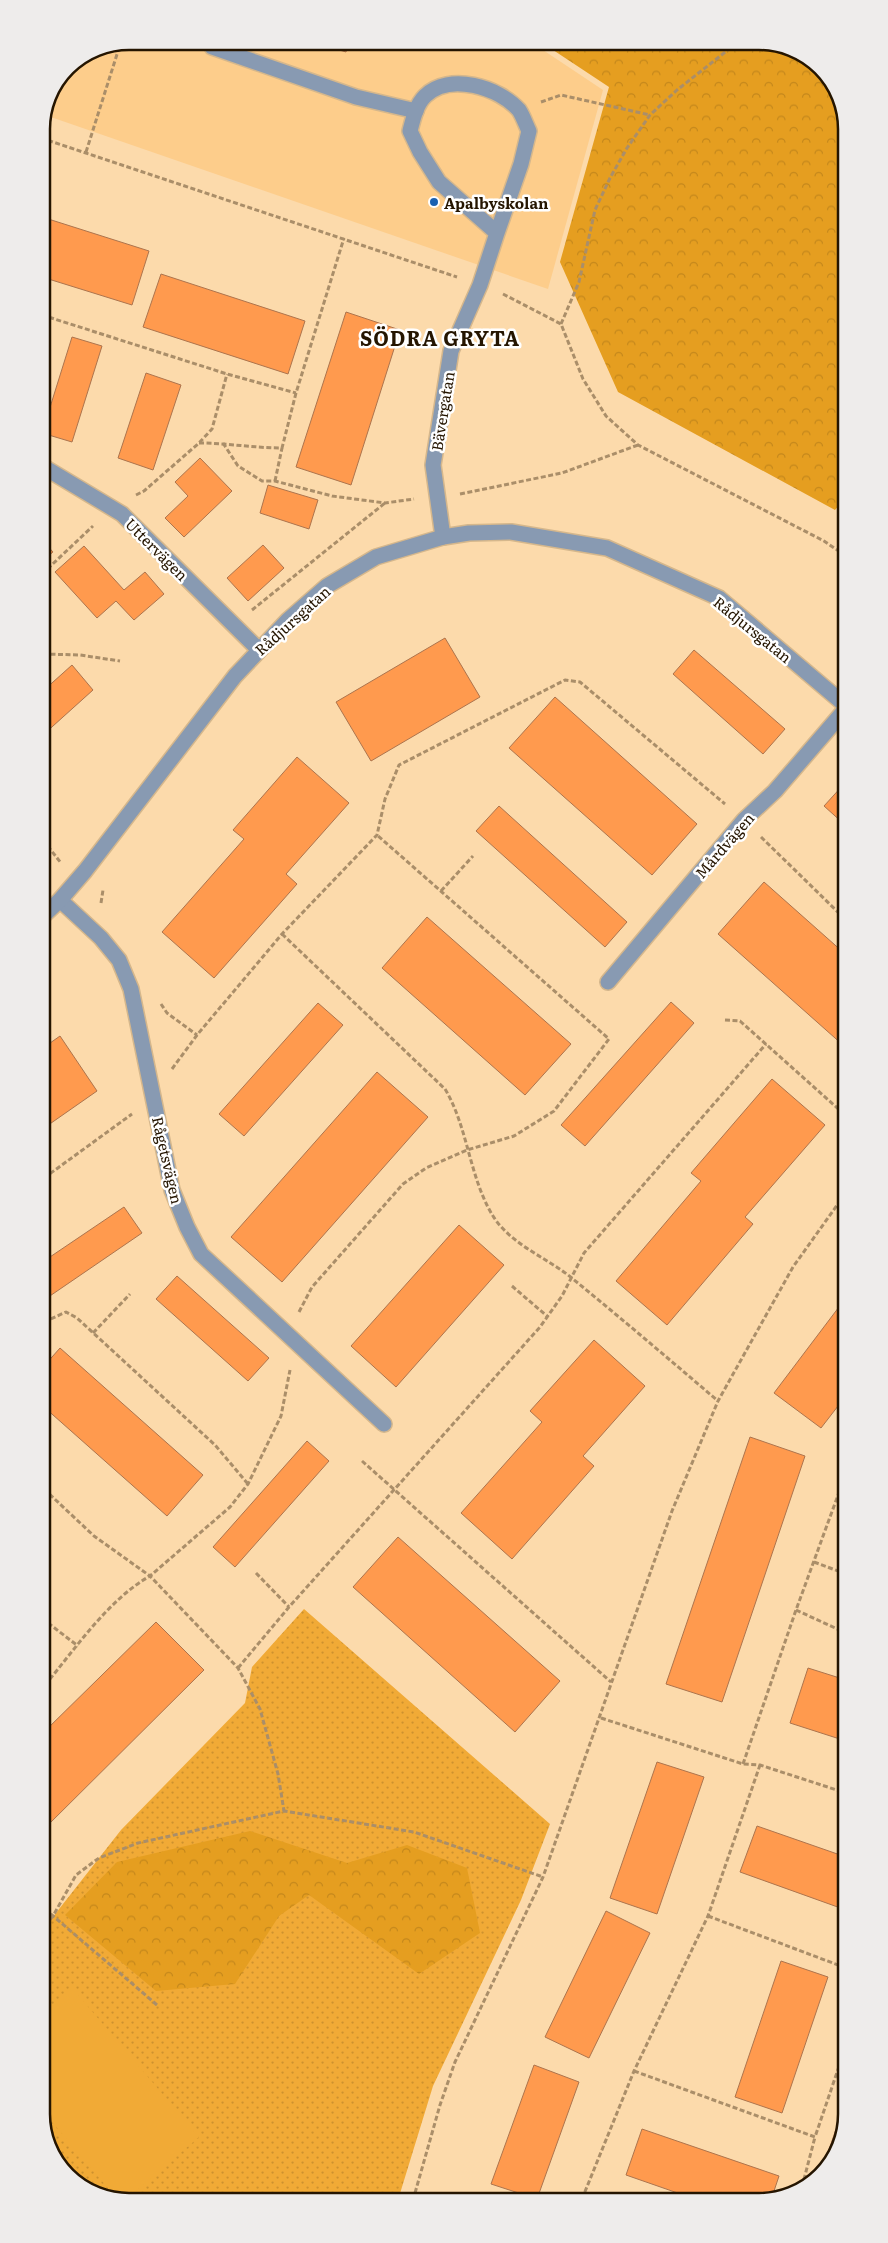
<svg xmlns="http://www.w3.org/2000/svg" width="888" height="2243" viewBox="0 0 888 2243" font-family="Literata,serif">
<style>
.built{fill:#fdcd8b}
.grass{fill:url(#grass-dots)}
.forest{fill:url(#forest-crowns)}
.garden{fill:#f1aa36}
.building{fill:#ff9a4e;stroke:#ad744d}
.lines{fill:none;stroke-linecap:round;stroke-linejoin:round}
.minor-casing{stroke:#d5b78c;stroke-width:18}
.path{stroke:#aa8e69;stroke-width:3;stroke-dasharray:5 2.5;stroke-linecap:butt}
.minor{stroke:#889ab2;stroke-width:15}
.poi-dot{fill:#1a61b1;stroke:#fff;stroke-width:2}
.labels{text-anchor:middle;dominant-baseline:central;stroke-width:5;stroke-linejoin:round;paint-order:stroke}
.poi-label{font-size:15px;font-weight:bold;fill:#251500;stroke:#fff;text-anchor:start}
.street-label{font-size:15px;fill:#251500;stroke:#fff}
.district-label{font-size:20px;font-weight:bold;letter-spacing:1px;fill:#251500;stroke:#fff}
.rim{fill:none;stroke:#251500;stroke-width:2.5}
</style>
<defs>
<pattern id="grass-dots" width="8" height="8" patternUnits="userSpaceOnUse" patternTransform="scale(1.25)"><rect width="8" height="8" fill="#f1aa36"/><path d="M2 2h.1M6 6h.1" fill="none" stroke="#ce912e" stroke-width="1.8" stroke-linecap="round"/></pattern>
<pattern id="forest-crowns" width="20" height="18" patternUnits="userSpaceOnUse" patternTransform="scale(1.25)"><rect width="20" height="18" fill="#e59e20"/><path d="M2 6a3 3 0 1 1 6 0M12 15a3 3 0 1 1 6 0" fill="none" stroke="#c4871b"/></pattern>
</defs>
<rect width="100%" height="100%" fill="#fcdaab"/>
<path class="built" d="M534 44 603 90 548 289 45 115 67 67 96 48Z"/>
<path class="grass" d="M304 1609 550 1824 521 1900 433 2086 398 2200 123 2202 75 2183 46 2142 45 1927 121 1830 245 1703 252 1667Z"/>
<g class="forest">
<path d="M765 41 813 60 842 101 843 501 835 510 618 392 560 262 609 87 544 44Z"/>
<path d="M250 1831 347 1863 407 1845 467 1868 480 1933 419 1974 309 1895 279 1916 235 1984 156 1991 65 1915 117 1862Z"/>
</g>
<path class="garden" d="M73 1989 199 2137 123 2202 118 2200 46 2115V2013Z"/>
<g class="building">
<path d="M348 45 346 52 326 46Z"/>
<path d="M42 217 149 251 132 305 42 277Z"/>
<path d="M161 274 305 321 288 374 143 327Z"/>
<path d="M346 312 400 330 351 485 296 467Z"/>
<path d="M72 337 102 346 72 442 42 433Z"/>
<path d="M146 373 181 385 153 470 118 458Z"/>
<path d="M200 458 232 491 184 537 165 518 188 496 175 482Z"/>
<path d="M268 485 318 500 309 529 260 513Z"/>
<path d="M42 540 53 552 42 561Z"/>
<path d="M263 545 284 568 248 601 227 578Z"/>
<path d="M84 546 124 590 145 572 164 594 134 620 116 601 97 618 55 572Z"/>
<path d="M445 638 480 697 371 761 336 702Z"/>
<path d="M694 650 785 729 763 754 673 674Z"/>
<path d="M72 665 93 690 43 735V691Z"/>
<path d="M555 697 697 824 652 875 509 748Z"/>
<path d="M297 757 349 803 286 874 297 884 214 978 162 932 244 839 233 830Z"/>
<path d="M844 784V824L824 806Z"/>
<path d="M499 806 627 922 605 947 476 831Z"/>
<path d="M764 882 844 953V1046L718 934Z"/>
<path d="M427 917 571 1044 525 1095 382 968Z"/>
<path d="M671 1002 694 1023 585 1146 561 1125Z"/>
<path d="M318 1003 343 1025 244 1136 219 1114Z"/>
<path d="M60 1036 97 1091 44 1128 43 1048Z"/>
<path d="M377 1072 428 1117 282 1282 231 1237Z"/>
<path d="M772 1079 825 1125 745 1217 753 1224 667 1325 616 1281 701 1181 691 1173Z"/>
<path d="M124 1207 142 1233 44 1300V1261Z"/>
<path d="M459 1225 504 1265 396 1387 351 1346Z"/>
<path d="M177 1276 269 1358 248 1381 156 1299Z"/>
<path d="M845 1299V1397L821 1428 774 1393Z"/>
<path d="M594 1340 645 1386 583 1456 594 1466 512 1559 461 1513 542 1422 530 1411Z"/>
<path d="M60 1348 203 1475 167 1516 44 1407V1366Z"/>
<path d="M750 1437 805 1456 722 1702 666 1684Z"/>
<path d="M307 1441 329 1461 235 1567 213 1547Z"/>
<path d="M398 1537 560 1681 515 1732 353 1587Z"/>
<path d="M156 1622 204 1670 45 1828V1731Z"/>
<path d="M808 1668 846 1680V1741L790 1723Z"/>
<path d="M657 1762 704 1777 657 1914 610 1898Z"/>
<path d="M757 1826 846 1857V1910L740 1872Z"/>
<path d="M606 1911 650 1933 589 2058 545 2037Z"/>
<path d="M781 1961 828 1977 782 2113 735 2097Z"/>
<path d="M534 2065 579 2082 537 2199 491 2184Z"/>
<path d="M847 2097V2114L829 2167 821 2173Z"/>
<path d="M642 2129 779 2176 772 2197 692 2198 626 2175Z"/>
</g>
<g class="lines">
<defs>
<g id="minor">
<path d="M212 47 356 97 416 111"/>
<path d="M42 466 122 514 258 649"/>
<path d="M443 537 433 465 451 351 480 285 497 233 439 182 420 152 410 131C413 119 416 105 425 96 449 72 499 87 519 110 523 116 526 125 529 131L521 164 497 233"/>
<path d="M60 900 101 938 119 960 131 989 172 1190 187 1227 201 1254 384 1424"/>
<path d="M43 916 60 900 85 871 235 676 288 620 327 586 376 557 443 537 469 533 511 532 607 548 719 598 844 704"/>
<path d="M608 982 744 820 775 791 844 711"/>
</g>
</defs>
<use href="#minor" class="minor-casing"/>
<g class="path">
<path d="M541 102 561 95 650 115"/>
<path d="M41 138 457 277"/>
<path d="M86 152 119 48"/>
<path d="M503 294 561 324 583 379 606 416 638 445 824 541 843 554"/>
<path d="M42 315 227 374 296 393"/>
<path d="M561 324 579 282 595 210 610 178 627 148 650 115 677 90 738 42"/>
<path d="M199 443C227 443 254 448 282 448L296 393 344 238"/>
<path d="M223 443 238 466 262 481H275L332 496 385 503 414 499"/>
<path d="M275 481 282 448"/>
<path d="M460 494 562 473 638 445"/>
<path d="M136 495 144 491 199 443 212 429 227 374"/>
<path d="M42 574 93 526"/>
<path d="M252 610 385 503"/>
<path d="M43 654 80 655 120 661"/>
<path d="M761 837 844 918"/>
<path d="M43 840 61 863"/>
<path d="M441 891 473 856"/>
<path d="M101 903 103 890"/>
<path d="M282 934 445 1089C468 1127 469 1177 493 1216 511 1245 548 1258 573 1279 622 1319 670 1360 718 1401"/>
<path d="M161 1004 167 1013 197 1035"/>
<path d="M725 1020 740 1021 844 1114"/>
<path d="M172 1069 197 1035 282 934 377 835 385 799 399 765 565 680 580 682 725 804"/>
<path d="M44 1178 132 1114"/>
<path d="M512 1286 548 1317"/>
<path d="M299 1312 312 1287 403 1184 426 1168 467 1150 514 1136 554 1111 609 1039 377 835"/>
<path d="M44 1322 66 1312 77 1318 215 1445 248 1484"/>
<path d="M93 1333 130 1294"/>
<path d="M362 1461 611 1682"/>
<path d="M44 1489 94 1536 150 1576 238 1668 260 1709 278 1774 284 1811"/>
<path d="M814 1562 846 1574"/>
<path d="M256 1573 289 1607"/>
<path d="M796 1610 846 1633"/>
<path d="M48 1623 78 1646"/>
<path d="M238 1668 289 1607 540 1327 562 1296 584 1253 766 1044"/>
<path d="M45 1685C76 1648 108 1600 150 1576L230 1507 248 1484 281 1416 290 1370"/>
<path d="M601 1718 743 1764 760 1765 846 1793"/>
<path d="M743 1764 796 1610 845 1476"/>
<path d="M45 1909 157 2005"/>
<path d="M708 1916 846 1968"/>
<path d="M45 1925 53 1916 76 1875 99 1858 138 1843 284 1811 414 1832 543 1877"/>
<path d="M634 2071 815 2137 847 2043"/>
<path d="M802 2187 815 2137"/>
<path d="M582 2199 634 2071 708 1916 760 1765"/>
<path d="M413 2200 440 2105 455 2062 543 1877 672 1511 718 1401 793 1267 845 1194"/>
</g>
<use href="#minor" class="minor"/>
</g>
<circle class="poi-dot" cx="434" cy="202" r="5"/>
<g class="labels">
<g class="poi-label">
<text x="444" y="202">Apalbyskolan</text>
</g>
<g class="street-label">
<text transform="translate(442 411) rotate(-81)">Bävergatan</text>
<text transform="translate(157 549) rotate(45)">Uttervägen</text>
<text transform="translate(292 620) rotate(-42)">Rådjursgatan</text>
<text transform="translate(753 629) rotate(39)">Rådjursgatan</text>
<text transform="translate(724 845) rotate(-49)">Mårdvägen</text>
<text transform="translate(168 1160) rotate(77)">Rågetsvägen</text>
</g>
<g class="district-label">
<text x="440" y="337">SÖDRA GRYTA</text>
</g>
</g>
<path d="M0 0H888V2243H0ZM129 50H759A79 79 0 0 1 838 129V2114A79 79 0 0 1 759 2193H129A79 79 0 0 1 50 2114V129A79 79 0 0 1 129 50Z" fill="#eeeceb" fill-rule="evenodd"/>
<path class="rim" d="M129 50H759A79 79 0 0 1 838 129V2114A79 79 0 0 1 759 2193H129A79 79 0 0 1 50 2114V129A79 79 0 0 1 129 50Z"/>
</svg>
